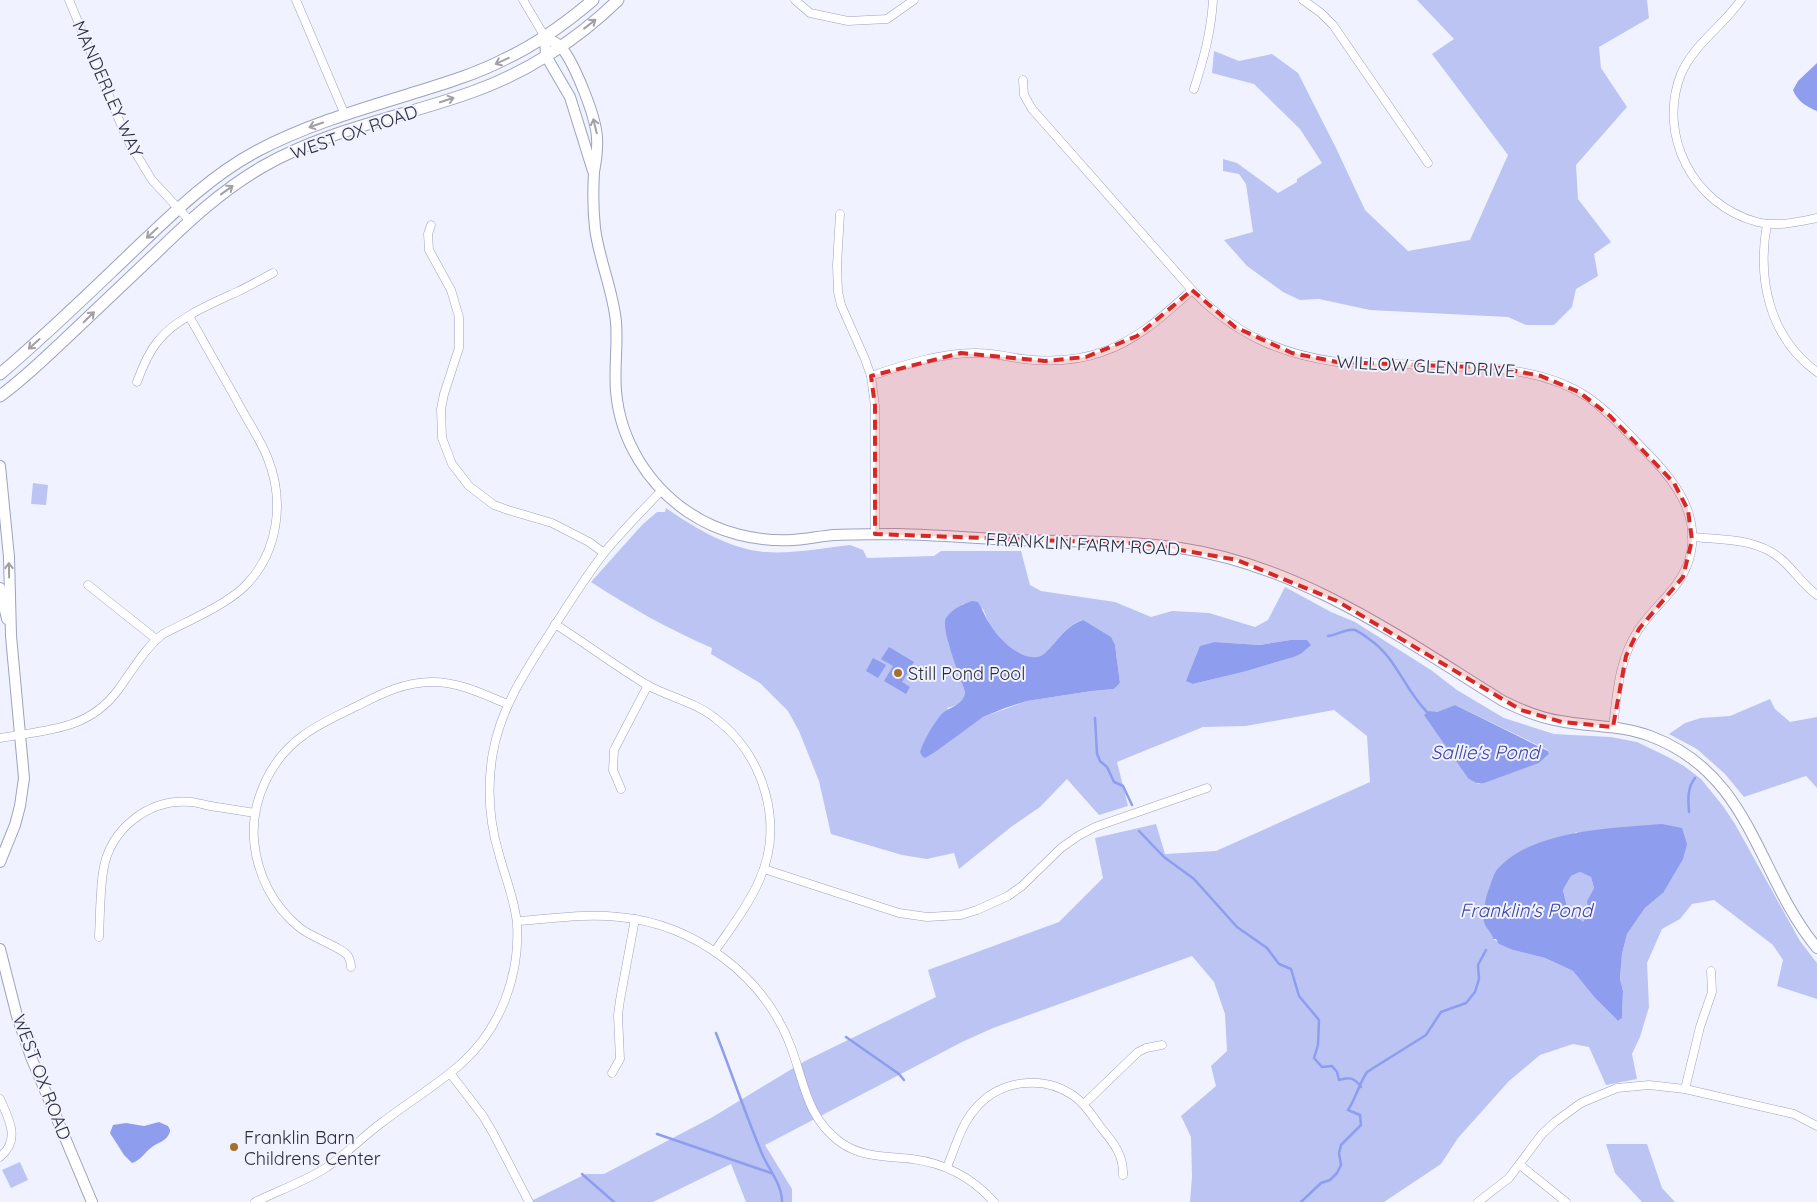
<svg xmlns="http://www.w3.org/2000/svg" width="1817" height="1202" viewBox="0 0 1817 1202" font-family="Quicksand,sans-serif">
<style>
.green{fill:#bbc4f3;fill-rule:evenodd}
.water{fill:#8f9dee;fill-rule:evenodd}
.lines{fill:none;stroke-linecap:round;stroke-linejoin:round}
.stream{stroke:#8f9dee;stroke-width:2.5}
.street-casing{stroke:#9ca2bf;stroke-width:9}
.secondary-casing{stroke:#9ca2bf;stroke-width:12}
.primary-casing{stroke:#9ca2bf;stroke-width:13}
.street{stroke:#fff;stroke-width:8}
.secondary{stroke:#fff;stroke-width:10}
.primary{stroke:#fff;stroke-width:11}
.oneway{stroke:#a0a0a6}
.marked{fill:#d62828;fill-opacity:0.2;stroke:#d62828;stroke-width:4;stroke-dasharray:10 6;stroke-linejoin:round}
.poi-dot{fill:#a76e2d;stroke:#f0f3ff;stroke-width:2}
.labels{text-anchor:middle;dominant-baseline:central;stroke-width:4;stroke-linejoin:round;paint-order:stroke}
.street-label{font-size:18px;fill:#2b2d39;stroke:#f0f3ff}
.poi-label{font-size:18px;fill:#2b2d39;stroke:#f0f3ff;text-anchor:start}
.water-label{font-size:19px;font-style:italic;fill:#3e43a1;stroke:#f0f3ff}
</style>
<rect width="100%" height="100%" fill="#f0f3ff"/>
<g class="green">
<path d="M1417 0H1647L1649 18 1599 47 1601 68 1627 107 1576 165 1578 199 1611 242 1594 254 1598 276 1576 289 1572 307 1554 325H1526L1508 317 1370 310 1319 299 1300 300 1283 292 1247 266 1224 240 1253 232 1246 184 1239 174 1223 171V159L1237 163 1278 193 1297 182V179L1322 163 1300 129 1254 84 1212 73 1214 51 1239 61 1272 54 1298 73 1336 148 1365 210 1408 251 1470 240 1508 155 1432 54 1454 39Z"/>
<path d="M33 483 48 485 46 505 31 504Z"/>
<path d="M666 508C695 528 729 549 765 552 793 554 823 548 850 545L863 550 867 558 934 556 941 551H1021L1030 585 1041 591 1115 602 1151 617 1172 611 1209 613 1255 627 1268 620 1285 587 1331 612 1355 622 1431 670 1457 690 1504 718 1554 734 1611 737 1637 742 1668 757 1684 766 1701 779 1723 806 1735 824 1800 941 1817 963V999L1777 986 1783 960 1773 945 1714 900 1692 904 1680 919 1662 929 1647 963 1649 1007 1640 1037 1632 1054 1637 1079 1606 1085 1589 1047 1573 1044 1540 1055 1509 1081 1458 1138 1441 1164 1384 1202H1190L1192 1177 1191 1137 1181 1116 1216 1086 1211 1066 1227 1051 1225 1014 1214 982 1192 956 993 1028 962 1042 765 1145 792 1189V1202H746L731 1164 653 1202H529L586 1174H604L711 1118 805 1061 936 997 928 970 1059 922 1103 878 1095 838 1156 824 1165 854 1216 851 1370 782 1367 736 1334 710 1246 726 1203 727 1117 762 1128 806 1099 815 1067 779 1040 807 1011 827 959 869 954 853 927 859 902 855 831 834 819 781 799 731 788 711 760 683 711 654 712 648C670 630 629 607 591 582L642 525 657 512H665ZM963 604 983 609C986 615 988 622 991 627 1001 640 1028 668 1045 653 1058 641 1065 626 1082 620L1115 645 1120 683 1114 689 1092 691 1027 701 983 717 963 730 947 708C957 705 963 704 965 692L948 642 946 618ZM1290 640 1307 649 1294 657 1243 672 1193 684 1215 642 1260 645ZM1455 705 1548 750 1549 754 1539 763 1478 784 1437 712ZM1576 832 1663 893 1645 908 1627 934 1622 954 1620 979 1623 991 1622 1018 1618 1021 1595 998 1573 971 1545 958 1513 950 1493 939 1492 936Z"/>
<path d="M1770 699 1775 709 1790 722 1817 717V788L1806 776 1744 797 1725 774 1697 749 1669 734 1685 723 1701 718 1730 716Z"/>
<path d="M1580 872 1591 877 1594 888 1587 901 1588 915 1583 923 1567 907 1563 890 1571 876Z"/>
<path d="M1606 1144H1647L1662 1188 1675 1202H1642L1615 1173Z"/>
<path d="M20 1162 28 1180 11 1188 2 1170Z"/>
</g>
<g class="water">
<path d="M1817 63V111C1807 107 1797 101 1793 90L1798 81Z"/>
<path d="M972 601 978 602C983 610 986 619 991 626 1000 640 1028 668 1045 653 1058 641 1065 626 1083 620L1111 637 1115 645 1120 683 1114 689 1092 691 1027 701 1005 708 983 717 935 752 925 758 922 756 920 752C924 740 932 726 940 716 948 706 963 707 965 692 961 678 940 629 946 618 952 609 963 604 972 601Z"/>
<path d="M1290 640H1307L1311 645 1302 653 1294 657 1243 672 1193 684 1186 681 1200 646 1215 642 1260 645Z"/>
<path d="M889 647 914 662 902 682 910 687 906 694 884 681 893 666 881 659Z"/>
<path d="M873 658 886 665 878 678 866 671Z"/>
<path d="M1455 705 1548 751 1549 754 1539 763 1484 783C1477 784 1474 782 1468 778L1424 715 1429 711 1437 712Z"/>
<path d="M1662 824 1682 828 1687 844 1683 859 1663 893 1645 908 1627 934 1622 954 1620 979 1623 991 1622 1018 1618 1021 1595 998 1573 971 1545 958 1513 950 1499 944 1496 939H1493C1492 932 1486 929 1484 922 1482 916 1486 895 1489 889 1491 883 1493 876 1496 871 1529 830 1613 828 1662 824ZM1580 872 1591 877 1594 888 1587 901 1588 915 1583 922 1567 907 1563 890 1571 876Z"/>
<path d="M159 1122 168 1126C170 1130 171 1130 169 1134 166 1141 157 1143 152 1147 145 1152 140 1161 132 1163L124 1155 110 1133 113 1125 126 1123 144 1126Z"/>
</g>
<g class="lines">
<g class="stream">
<path d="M1328 636C1337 635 1347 628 1355 630 1360 632 1365 636 1369 639 1397 658 1404 689 1427 712"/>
<path d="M1095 718 1097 754 1100 761 1107 767 1114 782 1123 786 1132 805"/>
<path d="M1689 812C1688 800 1687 788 1695 778"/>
<path d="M1139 831 1164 857 1194 879 1237 927 1267 948 1279 964 1291 969 1299 996 1319 1020 1318 1045 1314 1058 1322 1067 1332 1066 1337 1072 1339 1080C1349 1077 1354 1077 1361 1087"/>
<path d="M716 1033C732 1074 746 1116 763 1156 770 1171 782 1185 782 1202"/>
<path d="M846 1037 899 1074 904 1080"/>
<path d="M657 1134 771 1173"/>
<path d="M582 1174 614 1202"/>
<path d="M1301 1202 1321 1183 1330 1180 1337 1173 1341 1165 1339 1153 1341 1145 1361 1125 1360 1115 1348 1110C1356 1098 1359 1084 1367 1072L1426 1035 1441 1012 1466 1003 1475 992 1479 979 1478 965 1486 950"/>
</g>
<defs>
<g id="street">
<path d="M69 0 127 139 152 180 190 221"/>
<path d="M296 0 345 115"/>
<path d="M523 0 545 37"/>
<path d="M795 0 810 13 848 21 887 19 914 0"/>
<path d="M1303 0 1321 13 1333 25 1428 163"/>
<path d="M1741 0C1723 26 1694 44 1681 74 1657 135 1693 205 1757 222 1777 227 1797 222 1817 218"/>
<path d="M1023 80 1024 95 1032 109 1192 290C1233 333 1279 354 1337 362 1371 363 1405 364 1440 366 1492 368 1544 368 1589 398 1613 415 1632 438 1652 458 1677 484 1698 514 1691 552 1684 587 1658 601 1639 629 1619 658 1617 693 1613 727"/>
<path d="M1194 89C1204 58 1211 32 1213 0"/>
<path d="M840 214 837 265 838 292 841 305 865 359 871 376 875 406V534"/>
<path d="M1767 224C1757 279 1769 337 1817 372"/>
<path d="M431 225 428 234 429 250 451 290 459 317V348L444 394 441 409 442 438 452 464 469 486 494 505 508 510 552 523 589 542 604 553"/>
<path d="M871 376C903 365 944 352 978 353 993 353 1008 357 1023 359 1049 362 1077 361 1102 352 1138 340 1164 315 1192 290"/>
<path d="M137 382C142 368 148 353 158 341 176 318 213 303 239 291 251 285 262 279 273 273"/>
<path d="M1692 537C1723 540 1757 538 1781 559 1794 570 1803 585 1817 595"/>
<path d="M88 585 156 639"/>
<path d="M555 624C586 644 616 666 647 685 669 697 695 702 715 718 764 755 785 824 759 881 748 906 730 929 715 951"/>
<path d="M0 738C44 730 88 731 118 690 132 671 144 649 163 634 188 621 226 605 245 586 278 553 285 502 268 459 260 438 246 419 236 399 220 371 205 344 189 316"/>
<path d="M621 789 613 770 614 750 648 685"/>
<path d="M764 869 899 913 927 917 961 915 977 910 1008 896 1022 886 1061 848 1078 836 1095 827 1207 788"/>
<path d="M517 921C550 919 585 913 619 917 694 924 764 975 791 1047 804 1082 807 1118 840 1142 862 1158 887 1156 912 1159 944 1163 973 1178 994 1202"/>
<path d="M99 937C100 916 100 893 103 872 109 830 148 798 191 802 200 803 208 806 217 807 230 809 243 811 255 813"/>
<path d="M351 967C351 963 350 960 348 956 343 948 311 937 300 928 273 906 257 875 254 840 251 800 271 758 304 735 320 723 339 715 357 706 381 694 404 682 432 682 459 682 483 694 507 704"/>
<path d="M450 1073 483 1116 493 1133 529 1202"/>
<path d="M612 1073 620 1059 618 1015 620 1000 635 919"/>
<path d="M1685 1089 1700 1027 1712 992 1711 971"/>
<path d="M0 1099C9 1119 21 1140 0 1157"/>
<path d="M1084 1104 1138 1052 1146 1048 1162 1045"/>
<path d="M1520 1165 1566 1202"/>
<path d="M947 1167C955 1148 961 1125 975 1109 999 1080 1043 1074 1074 1096 1085 1104 1092 1115 1099 1125 1112 1141 1124 1154 1123 1175"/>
<path d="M255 1202C278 1191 303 1182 324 1169 346 1155 363 1136 384 1121 410 1101 439 1084 463 1062 501 1027 520 975 517 924 515 900 505 877 499 854 489 821 487 786 493 752 501 709 523 675 546 639 565 610 583 580 604 553 622 531 642 511 662 490"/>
<path d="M1478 1202 1509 1178 1542 1134 1555 1122 1581 1103 1617 1088 1649 1085 1685 1089 1794 1114 1817 1126"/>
</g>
<g id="secondary">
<path d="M545 37C550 40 558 43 562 48 575 65 596 116 597 138 598 150 596 161 594 172 593 190 593 210 595 228 599 260 613 290 616 322 618 345 614 368 616 391 620 440 648 485 688 512 719 533 757 542 793 540 807 539 821 536 835 535 855 534 876 534 897 534 936 535 975 538 1015 540 1070 542 1125 540 1180 548 1302 566 1401 638 1503 701 1521 710 1540 718 1560 721 1590 727 1621 725 1650 736 1752 774 1756 874 1817 948"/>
<path d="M545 37 546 56 570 97 593 171"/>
<path d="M0 466 9 557 11 636 24 778 20 806 15 825 0 862"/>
<path d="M0 588 7 619"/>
<path d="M0 949 17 1016 31 1057 92 1202"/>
</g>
<g id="primary">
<path d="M0 374C45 336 86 296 128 256 168 218 208 177 257 151 308 124 365 108 420 91 449 82 478 73 505 59 537 44 566 23 593 0"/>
<path d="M0 396C21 381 41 362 60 344 92 314 124 283 156 253 189 221 222 190 262 167 326 130 402 117 472 92 526 73 577 40 618 0"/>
</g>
</defs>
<use href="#street" class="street-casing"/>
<use href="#secondary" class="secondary-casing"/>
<use href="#primary" class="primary-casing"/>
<use href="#street" class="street"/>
<use href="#secondary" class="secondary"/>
<use href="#primary" class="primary"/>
</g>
<defs><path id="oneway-shaft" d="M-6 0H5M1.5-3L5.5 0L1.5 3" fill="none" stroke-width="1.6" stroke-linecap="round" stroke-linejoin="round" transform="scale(1.25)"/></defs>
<g class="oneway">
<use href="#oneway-shaft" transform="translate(590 24) rotate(-38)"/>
<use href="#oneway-shaft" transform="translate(502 61) rotate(155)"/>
<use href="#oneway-shaft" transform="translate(447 100) rotate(-18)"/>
<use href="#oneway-shaft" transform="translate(316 125) rotate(161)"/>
<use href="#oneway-shaft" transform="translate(595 126) rotate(-104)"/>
<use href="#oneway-shaft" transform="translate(227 190) rotate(-36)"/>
<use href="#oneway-shaft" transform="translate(152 233) rotate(137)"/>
<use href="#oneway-shaft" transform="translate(89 317) rotate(-44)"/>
<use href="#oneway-shaft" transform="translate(34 344) rotate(138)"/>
<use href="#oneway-shaft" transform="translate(9 570) rotate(-91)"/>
</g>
<path class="marked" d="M1192 290 1235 327 1292 353 1337 362 1501 368 1541 376 1579 392 1610 416 1674 483 1688 510 1692 540 1683 577 1639 629 1626 656 1613 727 1562 722 1521 710 1337 601 1237 560 1146 544 875 534V406L871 376 961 353 1045 361 1086 357 1137 336Z"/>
<g class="poi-dot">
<circle cx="898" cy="673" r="5"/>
<circle cx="234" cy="1147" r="5"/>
</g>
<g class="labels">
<g class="street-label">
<text transform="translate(108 89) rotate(66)">MANDERLEY WAY</text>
<text transform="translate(354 132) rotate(-19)">WEST OX ROAD</text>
<text transform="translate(1426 366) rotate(3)">WILLOW GLEN DRIVE</text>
<text transform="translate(1083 544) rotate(3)">FRANKLIN FARM ROAD</text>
<text transform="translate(42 1077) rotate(69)">WEST OX ROAD</text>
</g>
<g class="poi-label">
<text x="908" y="673">Still Pond Pool</text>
<text x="244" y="1137">Franklin Barn<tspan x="244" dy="21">Childrens Center</tspan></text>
</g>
<g class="water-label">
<text x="1485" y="752">Sallie's Pond</text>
<text x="1526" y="910">Franklin's Pond</text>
</g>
</g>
</svg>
